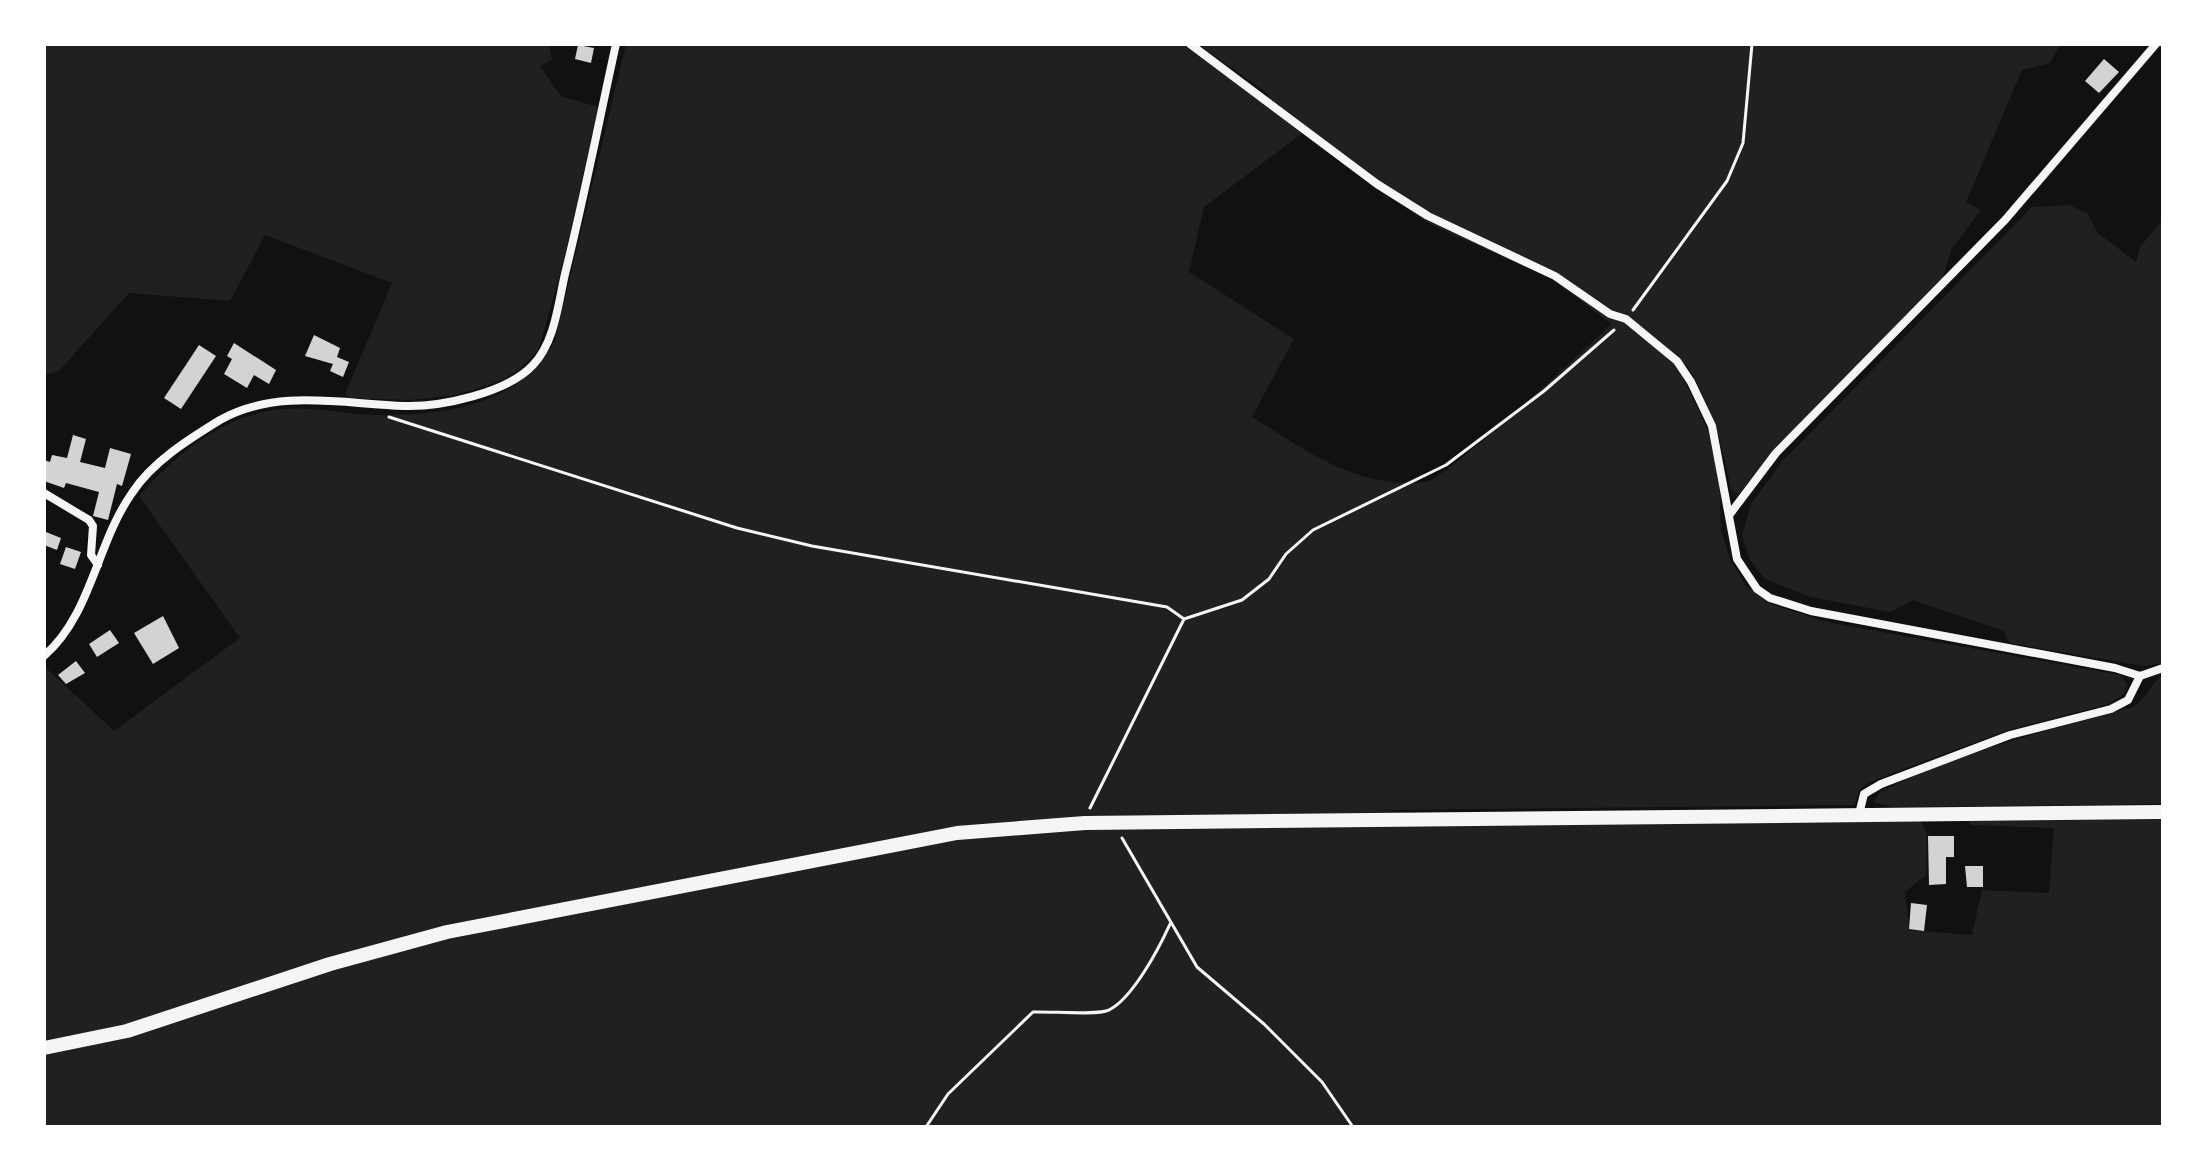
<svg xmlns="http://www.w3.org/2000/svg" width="2207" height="1171" viewBox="0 0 2207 1171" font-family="Poppins,sans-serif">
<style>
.green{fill:#202020;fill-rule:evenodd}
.building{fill:#d3d3d3}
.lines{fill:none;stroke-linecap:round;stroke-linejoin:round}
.path{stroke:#f5f5f5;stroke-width:3}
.minor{stroke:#f5f5f5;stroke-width:8}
.secondary{stroke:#f5f5f5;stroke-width:14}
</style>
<rect width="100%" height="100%" fill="#111"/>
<g class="green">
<path d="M44 44H549L552 60 540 66 561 96 598 107 565 257 538 351 519 370 498 382 456 395 409 400 349 398 345 394 392 283 265 235 230 301 129 293 59 371 44 375Z"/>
<path d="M626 44H1182L1261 100 1270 95 1198 44H2060L2050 63 2022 70 1966 202 1981 210 1951 250 1943 277 1773 451 1739 494 1731 490C1723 444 1710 404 1686 364L1679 370 1708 430 1719 477 1721 530 1730 559 1746 586 1773 605 1827 622 2120 675 2127 684 2125 693 2109 704 2008 730 1869 782 1860 789 1854 805 1376 810 1554 825 1921 821 1927 834 1926 875 1905 892 1909 930 1972 935 1982 890 2049 893 2054 828 1972 825 1967 820H2163V1127H44V666L114 731 240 638 139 496C176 454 224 414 282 409 315 406 348 415 380 415 446 415 523 404 555 340ZM1304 132 1376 188 1430 224 1552 279 1611 324C1587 347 1446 480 1425 482 1356 489 1307 451 1252 417L1294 339 1189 272 1204 207Z"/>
<path d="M2069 205 2087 213 2098 233 2136 262 2140 247 2163 219V663L2144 666 2009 643 2004 631 1913 600 1891 612 1810 597 1765 579 1750 560 1742 535 1751 504 1781 463 2032 207Z"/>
<path d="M2163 675V804L1894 807 1873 802 1880 792C1960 751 2047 731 2133 707 2147 699 2150 683 2163 675Z"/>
</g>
<g class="building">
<path d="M578 45 594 48 591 63 575 59Z"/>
<path d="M2104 59 2119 72 2099 93 2085 81Z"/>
<path d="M314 335 340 348 337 357 349 362 343 377 330 371 333 364 305 356Z"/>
<path d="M234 343 276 370 269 384 254 375 247 388 224 374 232 359 227 356Z"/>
<path d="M199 345 216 356 181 409 164 398Z"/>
<path d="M73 435 86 439 80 462 105 468 110 448 131 454 122 486 117 484 108 520 93 516 99 492 66 483 64 488 44 481V460L50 462 52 455 67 458Z"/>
<path d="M46 532 61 538 57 550 44 545Z"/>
<path d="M66 547 81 552 75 569 60 564Z"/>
<path d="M163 616 179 648 153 664 134 633Z"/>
<path d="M110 630 119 643 97 657 89 644Z"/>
<path d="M76 661 85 673 66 684 58 675Z"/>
<path d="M1928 836H1954V857H1946V884L1929 885Z"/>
<path d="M1965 866H1983V887H1967Z"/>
<path d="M1911 903 1927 905 1924 931 1909 929Z"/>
</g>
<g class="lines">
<g class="path">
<path d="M1633 310 1727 181 1743 143 1752 44"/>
<path d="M389 417 737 528 812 546 1167 607 1184 619"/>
<path d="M1090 808 1184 619 1242 600 1269 579 1286 554 1313 530 1446 465 1544 391 1614 330"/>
<path d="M1122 838 1197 967 1264 1024 1322 1082 1353 1127"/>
<path d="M926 1127 948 1094 1033 1012C1050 1011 1095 1016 1109 1010 1133 998 1159 948 1170 924"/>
</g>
<g class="minor">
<path d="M1190 44 1377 184 1428 216 1555 276 1610 314 1626 319 1677 361 1691 382 1712 426 1737 559 1757 589 1770 598 1811 611 2115 668 2140 676"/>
<path d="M44 493 89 520 93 526 91 555 98 565"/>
<path d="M1730 514 1776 453 2005 220 2156 44"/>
<path d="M44 656C92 614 96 544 132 493 152 462 189 439 220 420 277 388 342 404 404 406 441 407 507 393 533 365 555 342 558 304 565 274 584 198 599 121 616 44"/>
<path d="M2140 676 2163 668"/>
<path d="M1859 814 1864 794 1881 784 2010 735 2111 709 2128 700 2140 676"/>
</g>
<path class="secondary" d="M44 1048 127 1031 330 964 447 932 957 833 1085 823 2163 812"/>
</g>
<rect width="2207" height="1171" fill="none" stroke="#ffffff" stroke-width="92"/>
</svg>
